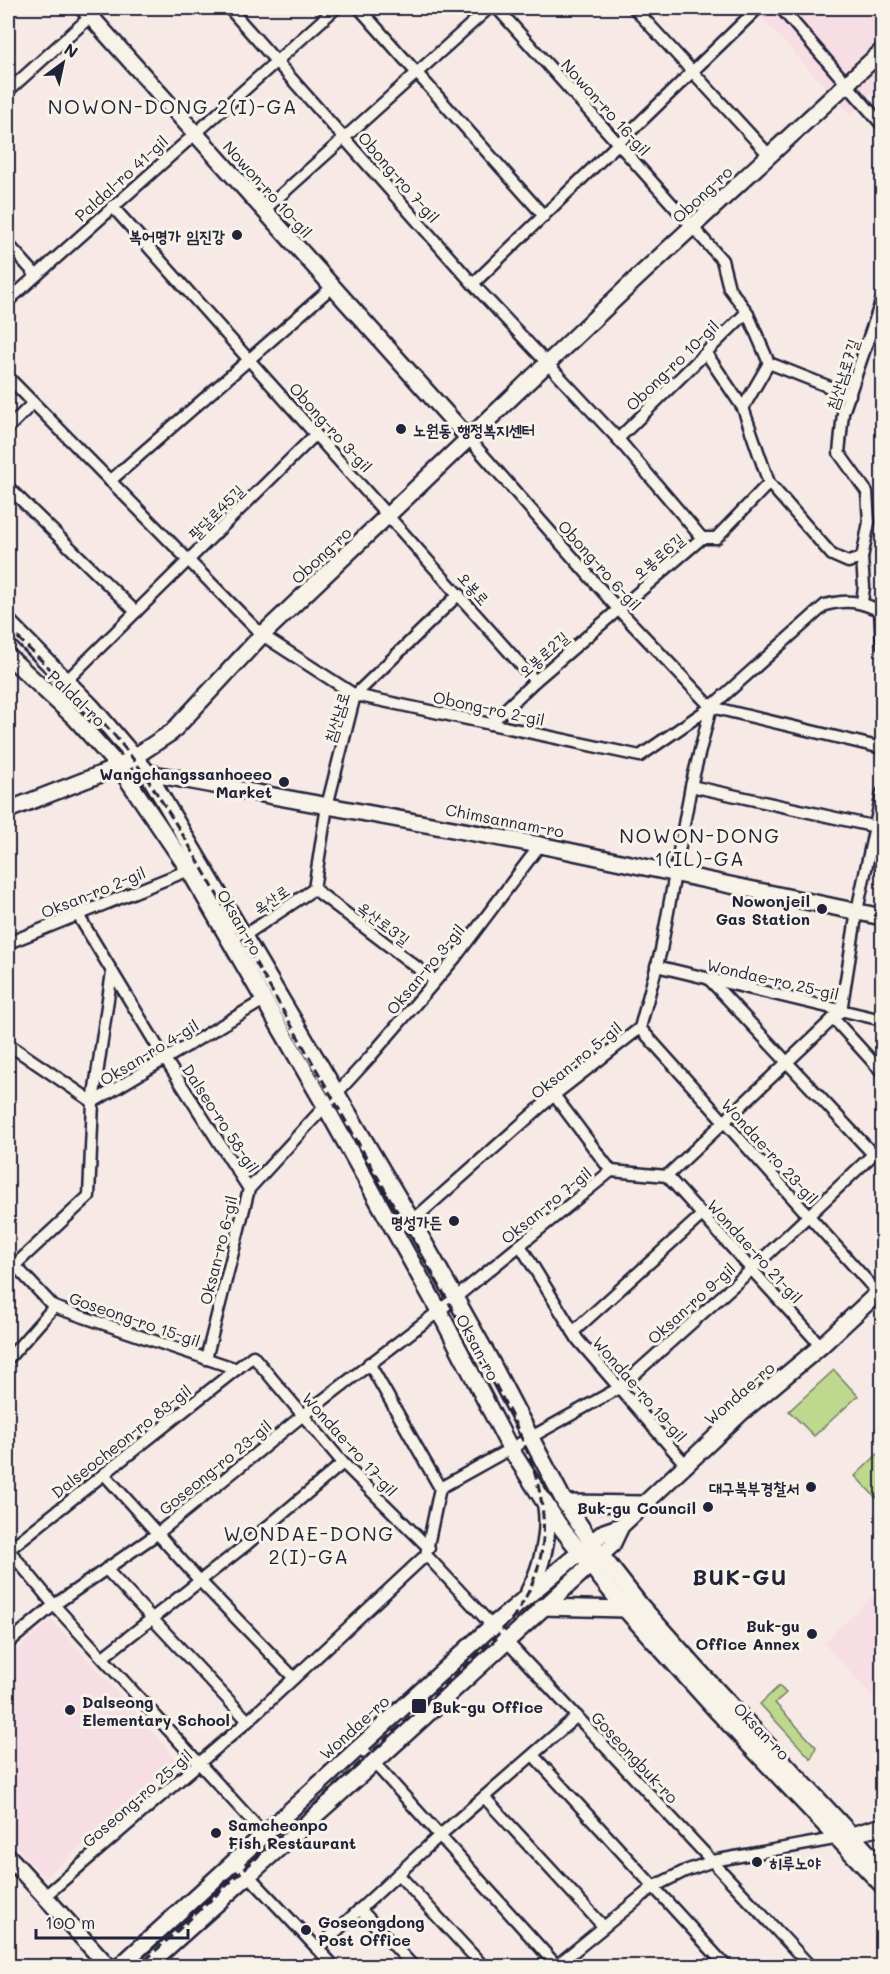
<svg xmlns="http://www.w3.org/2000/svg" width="890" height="1974" viewBox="0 0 890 1974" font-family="Mali,'Poor Story',sans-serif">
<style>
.built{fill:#f7dde4}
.green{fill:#bed88e;stroke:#707d64;stroke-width:1.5}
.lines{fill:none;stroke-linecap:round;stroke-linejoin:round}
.street-casing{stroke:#22223b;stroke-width:15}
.secondary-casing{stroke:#22223b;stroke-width:20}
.street{stroke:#f7f3e8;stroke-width:10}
.secondary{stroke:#f7f3e8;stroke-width:15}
.rail{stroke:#22223b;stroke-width:3;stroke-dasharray:9 4.5;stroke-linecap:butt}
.poi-dot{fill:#22223b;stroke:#f7f3e8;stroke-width:2}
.labels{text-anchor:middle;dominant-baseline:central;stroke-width:6;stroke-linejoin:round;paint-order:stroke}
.street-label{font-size:16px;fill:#22223b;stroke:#f7f3e8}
.poi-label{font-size:16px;font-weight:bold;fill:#22223b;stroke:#f7f3e8;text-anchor:end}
.quarter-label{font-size:20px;letter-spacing:1.5px;fill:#22223b;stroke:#f7f3e8}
.district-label{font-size:22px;font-weight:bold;letter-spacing:1.5px;fill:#22223b;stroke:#f7f3e8}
</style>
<rect width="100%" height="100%" fill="#f7e9e6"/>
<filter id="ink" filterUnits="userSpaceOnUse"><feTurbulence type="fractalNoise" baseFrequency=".0167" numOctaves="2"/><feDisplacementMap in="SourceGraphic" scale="12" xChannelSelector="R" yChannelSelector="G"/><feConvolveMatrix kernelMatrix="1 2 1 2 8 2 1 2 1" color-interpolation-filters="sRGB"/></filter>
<g filter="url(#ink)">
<g class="built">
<path d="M753 8H882V83L851 115Z"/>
<path d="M882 1587V1707L824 1643Z"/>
<path d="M52 1620 179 1762 45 1877 8 1837V1658Z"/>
</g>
<g class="green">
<path d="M834 1370 858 1396 814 1436 789 1411Z"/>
<path d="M882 1450V1492L876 1498 855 1476Z"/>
<path d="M779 1686 786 1693 775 1703 816 1747 811 1759 760 1704Z"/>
</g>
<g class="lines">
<defs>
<g id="street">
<path d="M229 8 473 284 618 439 702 538"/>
<path d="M359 8 544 216"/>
<path d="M497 8 722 260 729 288 747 312 769 363 850 395"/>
<path d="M634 8 770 156"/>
<path d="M781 8 882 125"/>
<path d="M8 91 91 16"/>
<path d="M112 206 535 681"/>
<path d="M263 211 489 8"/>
<path d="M8 244 36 275"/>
<path d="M473 284 758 8"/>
<path d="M8 301 336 8"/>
<path d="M706 353 743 408 769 483 832 555 848 562 862 558"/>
<path d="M8 377 262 635 355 695 640 756 711 707 825 605C846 599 860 601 880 611"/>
<path d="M743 408 769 363"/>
<path d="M8 428 33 403"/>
<path d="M618 439 747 312"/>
<path d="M470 440 618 609 711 707"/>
<path d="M110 481 332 287"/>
<path d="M8 487 136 612"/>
<path d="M862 602 864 587 862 558 869 522 867 492 839 453 843 413 882 299"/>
<path d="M882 606 880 611 882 644"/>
<path d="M66 681 316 434"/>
<path d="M711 707 882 748"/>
<path d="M490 724 535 681 702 538H716L769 483"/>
<path d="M691 786 881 828"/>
<path d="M314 889 327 806 355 695 459 594"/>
<path d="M314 889 435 981"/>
<path d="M78 915 165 1059 249 1189"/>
<path d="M245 935 314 889"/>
<path d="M8 943 189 870"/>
<path d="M656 966 882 1020"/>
<path d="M709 979 873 1154"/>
<path d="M833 1018 882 1072"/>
<path d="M640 1028 878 1293"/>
<path d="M8 1044 93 1102"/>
<path d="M554 1095 611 1171"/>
<path d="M93 1102 264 1000"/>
<path d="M667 1176 821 1346"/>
<path d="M412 1221 554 1095 640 1028 661 950 691 786 711 707"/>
<path d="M520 1245 578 1340 686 1465"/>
<path d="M8 1258 54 1307 237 1369"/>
<path d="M15 1265 89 1196 93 1102 112 972"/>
<path d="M573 1332 702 1215"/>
<path d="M8 1359 54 1307"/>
<path d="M206 1359 249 1189 370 1057 455 958 540 845"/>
<path d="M369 1363 440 1488 426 1555 810 1966"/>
<path d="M104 1474 200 1581 294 1678"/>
<path d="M440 1488 619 1388 752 1269 882 1146"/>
<path d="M8 1549 54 1605 263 1833"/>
<path d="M8 1550 253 1356 343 1463 429 1548"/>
<path d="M106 1569 248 1721"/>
<path d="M8 1643 54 1605 157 1534 297 1420 439 1311 611 1171 667 1176 841 1011 857 911 882 793"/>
<path d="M103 1657 247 1544 343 1463"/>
<path d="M359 1746 557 1966"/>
<path d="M533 1755 726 1966"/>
<path d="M484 1797 603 1926"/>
<path d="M235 1861 334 1966"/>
<path d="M398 1874 483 1966"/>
<path d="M45 1896 248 1721 426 1555"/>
<path d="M360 1909 413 1966"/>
<path d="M317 1949 438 1837 577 1716"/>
<path d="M556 1966 653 1887 685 1871 713 1861 840 1838"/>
</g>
<g id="secondary">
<path d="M83 8 470 440"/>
<path d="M8 622 92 707 147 772 412 1221 488 1356 565 1503 591 1542 641 1606 698 1670 882 1868"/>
<path d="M8 656 75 718 119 767 189 870 324 1104 439 1311 510 1448 559 1525 625 1609 715 1709 882 1885"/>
<path d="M143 772 540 845 882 917"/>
<path d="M8 810 119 767 172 732 262 635 637 278 882 51"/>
<path d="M565 1503 644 1504"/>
<path d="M529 1591C542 1567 550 1534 546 1507"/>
<path d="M542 1607 625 1609"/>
<path d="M845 1837 882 1826"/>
<path d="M8 1856 108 1966"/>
<path d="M120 1966 492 1626 604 1532 621 1526"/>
<path d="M147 1966 374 1763 612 1545 621 1526 742 1412 821 1346 882 1289"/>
</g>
</defs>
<use href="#street" class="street-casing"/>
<use href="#secondary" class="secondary-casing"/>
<use href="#street" class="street"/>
<use href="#secondary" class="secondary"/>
<path class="rail" d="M8 628C48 668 92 706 127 751 149 779 167 810 186 840L493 1380C533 1456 571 1532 516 1613 509 1624 498 1634 489 1644L139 1966"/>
</g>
</g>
<g class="poi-dot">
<circle cx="237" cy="235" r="6"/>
<circle cx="401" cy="429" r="6"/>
<circle cx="284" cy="782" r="6"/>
<circle cx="822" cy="909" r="6"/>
<circle cx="454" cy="1221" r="6"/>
<circle cx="811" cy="1487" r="6"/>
<circle cx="708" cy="1507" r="6"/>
<circle cx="812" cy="1634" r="6"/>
<rect x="411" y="1698" width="16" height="16" rx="3"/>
<circle cx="70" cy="1710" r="6"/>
<circle cx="216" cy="1833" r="6"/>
<circle cx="757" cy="1862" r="6"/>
<circle cx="306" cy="1930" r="6"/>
</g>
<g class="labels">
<g class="street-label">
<text transform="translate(606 107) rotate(48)">Nowon-ro 16-gil</text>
<text transform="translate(399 177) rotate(49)">Obong-ro 7-gil</text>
<text transform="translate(121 178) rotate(-42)">Paldal-ro 41-gil</text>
<text transform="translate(268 189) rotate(48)">Nowon-ro 10-gil</text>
<text transform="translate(702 194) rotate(-43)">Obong-ro</text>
<text transform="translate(672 365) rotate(-44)">Obong-ro 10-gil</text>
<text transform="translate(842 374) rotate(-72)">침산남로7길</text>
<text transform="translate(331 427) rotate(48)">Obong-ro 3-gil</text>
<text transform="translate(216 512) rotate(-45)">팔달로45길</text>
<text transform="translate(321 555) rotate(-43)">Obong-ro</text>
<text transform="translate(658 556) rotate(-40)">오봉로6길</text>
<text transform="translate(600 565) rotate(48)">Obong-ro 6-gil</text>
<text transform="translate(474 588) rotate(49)">오봉로</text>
<text transform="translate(543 654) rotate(-41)">오봉로2길</text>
<text transform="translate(77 698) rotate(44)">Paldal-ro</text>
<text transform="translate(489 708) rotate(12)">Obong-ro 2-gil</text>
<text transform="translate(336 717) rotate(-73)">침산남로</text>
<text transform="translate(505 820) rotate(11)">Chimsannam-ro</text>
<text transform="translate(93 892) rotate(-22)">Oksan-ro 2-gil</text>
<text transform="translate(271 899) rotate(-34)">옥산로</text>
<text transform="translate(240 922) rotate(60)">Oksan-ro</text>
<text transform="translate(384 923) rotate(37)">옥산로3길</text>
<text transform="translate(425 969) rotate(-50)">Oksan-ro 3-gil</text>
<text transform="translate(773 979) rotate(13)">Wondae-ro 25-gil</text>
<text transform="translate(149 1052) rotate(-31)">Oksan-ro 4-gil</text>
<text transform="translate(576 1060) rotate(-39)">Oksan-ro 5-gil</text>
<text transform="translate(221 1118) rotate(57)">Dalseo-ro 58-gil</text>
<text transform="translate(770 1151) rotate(48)">Wondae-ro 23-gil</text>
<text transform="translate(546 1205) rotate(-39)">Oksan-ro 7-gil</text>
<text transform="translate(218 1250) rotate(-76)">Oksan-ro 6-gil</text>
<text transform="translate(755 1251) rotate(48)">Wondae-ro 21-gil</text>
<text transform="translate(691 1303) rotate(-42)">Oksan-ro 9-gil</text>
<text transform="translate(135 1319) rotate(19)">Goseong-ro 15-gil</text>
<text transform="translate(478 1347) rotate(62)">Oksan-ro</text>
<text transform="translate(640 1389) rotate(49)">Wondae-ro 19-gil</text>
<text transform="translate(739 1393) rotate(-41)">Wondae-ro</text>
<text transform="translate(121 1441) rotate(-38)">Dalseocheon-ro 83-gil</text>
<text transform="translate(350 1444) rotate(48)">Wondae-ro 17-gil</text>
<text transform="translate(215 1467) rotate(-39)">Goseong-ro 23-gil</text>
<text transform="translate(354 1727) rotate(-42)">Wondae-ro</text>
<text transform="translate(762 1731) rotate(46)">Oksan-ro</text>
<text transform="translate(635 1757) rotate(47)">Goseongbuk-ro</text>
<text transform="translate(137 1798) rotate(-41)">Goseong-ro 25-gil</text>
</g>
<g class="poi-label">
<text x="225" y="235">복어명가 임진강</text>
<text x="413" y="429" text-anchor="start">노원동 행정복지센터</text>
<text x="272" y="773">Wangchangssanhoeeo<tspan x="272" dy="18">Market</tspan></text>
<text x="810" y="900">Nowonjeil<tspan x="810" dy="18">Gas Station</tspan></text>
<text x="442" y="1221">명성가든</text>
<text x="799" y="1487">대구북부경찰서</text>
<text x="696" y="1507">Buk-gu Council</text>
<text x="800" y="1625">Buk-gu<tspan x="800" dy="18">Office Annex</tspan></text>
<text x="82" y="1701" text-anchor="start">Dalseong<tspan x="82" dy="18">Elementary School</tspan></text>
<text x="432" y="1706" text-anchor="start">Buk-gu Office</text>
<text x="228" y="1824" text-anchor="start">Samcheonpo<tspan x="228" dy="18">Fish Restaurant</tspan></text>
<text x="769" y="1862" text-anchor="start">히루노야</text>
<text x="318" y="1921" text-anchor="start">Goseongdong<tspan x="318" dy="18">Post Office</tspan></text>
</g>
<g class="quarter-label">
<text x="173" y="106">NOWON-DONG 2(I)-GA</text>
<text x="700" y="835">NOWON-DONG<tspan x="700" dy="23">1(IL)-GA</tspan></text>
<text x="309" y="1533">WONDAE-DONG<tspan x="309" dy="23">2(I)-GA</tspan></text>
</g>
<g class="district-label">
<text x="740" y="1576">BUK-GU</text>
</g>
</g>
<rect width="890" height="1974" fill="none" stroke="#f7f3e8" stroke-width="30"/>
<rect x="15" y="15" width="860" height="1944" fill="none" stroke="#22223b" stroke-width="2" filter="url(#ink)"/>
<g transform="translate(63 63) rotate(33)" stroke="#f7f3e8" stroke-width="4.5" paint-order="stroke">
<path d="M0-4.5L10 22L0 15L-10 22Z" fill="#22223b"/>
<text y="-9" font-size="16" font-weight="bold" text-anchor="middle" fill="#22223b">N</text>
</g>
<path d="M36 1929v9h152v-9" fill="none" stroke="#22223b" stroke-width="3"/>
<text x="45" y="1929" font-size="18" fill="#22223b" stroke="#f7f3e8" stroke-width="4.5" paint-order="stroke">100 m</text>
</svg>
